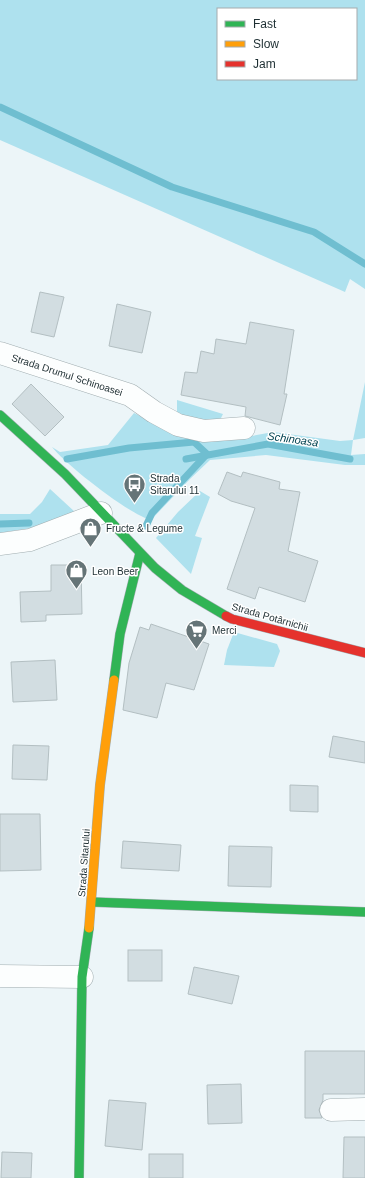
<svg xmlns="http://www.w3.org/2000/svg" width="365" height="1178" viewBox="0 0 365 1178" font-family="Helvetica,sans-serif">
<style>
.green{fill:#aee1ee;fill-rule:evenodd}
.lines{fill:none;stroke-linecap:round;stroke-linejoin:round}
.stream{stroke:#6fbed0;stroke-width:7}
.building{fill:#d2dde1;stroke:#b3bfc2}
.street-casing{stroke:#a1adb0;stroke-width:23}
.fast-casing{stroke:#a1adb0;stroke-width:10}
.slow-casing{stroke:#a1adb0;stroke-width:10}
.jam-casing{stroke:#a1adb0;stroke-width:10}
.street{stroke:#fcfefe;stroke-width:22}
.fast{stroke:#30b455;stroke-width:9}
.slow{stroke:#ff9f0a;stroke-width:9}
.jam{stroke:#e5322d;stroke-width:9}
.labels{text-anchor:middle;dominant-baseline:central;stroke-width:3;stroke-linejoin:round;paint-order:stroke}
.street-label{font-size:10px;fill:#1d2e32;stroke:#fff}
.poi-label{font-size:10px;fill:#1d2e32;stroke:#fff;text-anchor:start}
.water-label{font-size:11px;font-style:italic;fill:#004250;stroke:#fff}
</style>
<rect width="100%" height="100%" fill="#ecf5f8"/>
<g class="green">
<path d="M0 0H365V289L350 279 345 292 0 140ZM218 9H356V79H218Z"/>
<path d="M365 382V438L353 440 351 455 365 454V465H345L266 455 210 460 190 479 151 520C130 515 66 465 52 447L60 452 108 445 134 413 170 431 206 436H252L273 432 340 441 353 440Z"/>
<path d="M177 400 223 414 219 422 177 421Z"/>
<path d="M50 489 75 512 31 528 0 533V514H30L42 502Z"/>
<path d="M200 491 210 497 195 536 202 538 191 574 156 538 178 512Z"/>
<path d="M234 632 277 644 280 651 274 667 224 665 227 650Z"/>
</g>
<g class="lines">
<g class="stream">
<path d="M0 107 172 187 314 232 365 264"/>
<path d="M67 459 129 448 194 442 207 454 152 513 146 526"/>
<path d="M186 459 268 444 350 459"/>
<path d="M0 524 29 523"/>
</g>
</g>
<g class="building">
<path d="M40 292 64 297 54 337 31 332Z"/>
<path d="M117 304 151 312 142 353 109 346Z"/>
<path d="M250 322 294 330 284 394H287L280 425 245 416 246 407 181 395 185 372 197 373 201 351 214 354 216 339 246 344Z"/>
<path d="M31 384 64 417 45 436 12 404Z"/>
<path d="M227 472 241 477 243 472 280 482 279 489 300 492 288 551 318 561 305 602 259 587 255 599 227 589 255 508 231 501 218 494Z"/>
<path d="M51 565H81L82 614 46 615V621L21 622 20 592 51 591Z"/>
<path d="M151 624 209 644 194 690 166 683 157 718 123 710 129 663 140 627 149 630Z"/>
<path d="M55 660 57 700 13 702 11 662Z"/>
<path d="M333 736 365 742V763L329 757Z"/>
<path d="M13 745 49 746 47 780 12 779Z"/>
<path d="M290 785 318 786V812L290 811Z"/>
<path d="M0 814H40L41 870 0 871Z"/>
<path d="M123 841 181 845 179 871 121 868Z"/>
<path d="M229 846 272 847 271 887 228 886Z"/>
<rect x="128" y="950" width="34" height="31"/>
<path d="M194 967 239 976 232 1004 188 994Z"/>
<path d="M305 1051H365V1094H323V1100L319 1110 322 1118H305Z"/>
<path d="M241 1084 242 1123 208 1124 207 1085Z"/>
<path d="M109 1100 146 1103 142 1150 105 1146Z"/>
<path d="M344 1137H365V1178H343Z"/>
<path d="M2 1152 32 1153 31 1178H1Z"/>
<rect x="149" y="1154" width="34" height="24"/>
</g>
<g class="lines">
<defs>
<g id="street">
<path d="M0 353 130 395 154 412 178 425 204 431 244 428"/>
<path d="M0 544 30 540 101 513"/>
<path d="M0 976 82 977"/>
<path d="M331 1110 365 1109"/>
</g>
<g id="fast">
<path d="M0 415 65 474 155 568 182 590 226 616"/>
<path d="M114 680 120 634 140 553"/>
<path d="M92 902 365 912"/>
<path d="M79 1178 82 977 89 928"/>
</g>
<path id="slow" d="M89 928 100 785 114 680"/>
<path id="jam" d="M226 616 232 619 365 653"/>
</defs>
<use href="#street" class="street-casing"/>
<use href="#fast" class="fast-casing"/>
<use href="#slow" class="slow-casing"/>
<use href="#jam" class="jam-casing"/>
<use href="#street" class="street"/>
<use href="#fast" class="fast"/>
<use href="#slow" class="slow"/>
<use href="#jam" class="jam"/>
</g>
<defs>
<symbol id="bus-pin" viewBox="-11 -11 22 30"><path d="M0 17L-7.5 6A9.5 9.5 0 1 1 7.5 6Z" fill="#657477" stroke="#fff"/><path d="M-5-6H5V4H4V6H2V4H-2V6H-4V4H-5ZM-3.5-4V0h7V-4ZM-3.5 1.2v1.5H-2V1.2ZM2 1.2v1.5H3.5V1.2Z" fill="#fff"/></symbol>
<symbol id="shop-pin" viewBox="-11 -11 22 30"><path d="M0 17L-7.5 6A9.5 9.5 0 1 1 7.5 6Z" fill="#657477" stroke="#fff"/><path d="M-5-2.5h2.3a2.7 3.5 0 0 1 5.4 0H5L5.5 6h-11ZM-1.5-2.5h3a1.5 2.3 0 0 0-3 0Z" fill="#fff"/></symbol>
<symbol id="supermarket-pin" viewBox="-11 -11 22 30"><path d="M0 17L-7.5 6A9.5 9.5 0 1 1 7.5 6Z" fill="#657477" stroke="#fff"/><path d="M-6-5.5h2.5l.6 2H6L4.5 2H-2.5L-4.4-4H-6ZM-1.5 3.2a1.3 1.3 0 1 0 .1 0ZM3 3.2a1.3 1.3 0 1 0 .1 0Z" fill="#fff"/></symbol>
</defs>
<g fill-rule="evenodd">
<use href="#bus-pin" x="122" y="472" width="25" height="34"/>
<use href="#shop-pin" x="78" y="516" width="25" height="34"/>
<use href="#shop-pin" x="64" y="558" width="25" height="34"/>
<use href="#supermarket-pin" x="184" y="618" width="25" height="34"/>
</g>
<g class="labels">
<g class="street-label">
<text transform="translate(67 375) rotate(18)">Strada Drumul Schinoasei</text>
<text transform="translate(270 617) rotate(16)">Strada Potârnichii</text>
<text transform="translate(84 863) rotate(-86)">Strada Sitarului</text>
</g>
<g class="poi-label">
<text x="150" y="478">Strada<tspan x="150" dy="12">Sitarului 11</tspan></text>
<text x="106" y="528">Fructe &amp; Legume</text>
<text x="92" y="571">Leon Beer</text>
<text x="212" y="630">Merci</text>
</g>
<g class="water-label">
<text transform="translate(293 439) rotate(8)">Schinoasa</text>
</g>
</g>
<rect x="217" y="8" width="140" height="72" fill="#ffffff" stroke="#a5abad"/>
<rect x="225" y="21" width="20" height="6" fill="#30b455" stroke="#a5abad"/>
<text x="253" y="28" font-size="12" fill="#1d2e32">Fast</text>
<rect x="225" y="41" width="20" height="6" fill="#ff9f0a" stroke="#a5abad"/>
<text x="253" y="48" font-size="12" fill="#1d2e32">Slow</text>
<rect x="225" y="61" width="20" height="6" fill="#e5322d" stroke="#a5abad"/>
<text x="253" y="68" font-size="12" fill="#1d2e32">Jam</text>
</svg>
